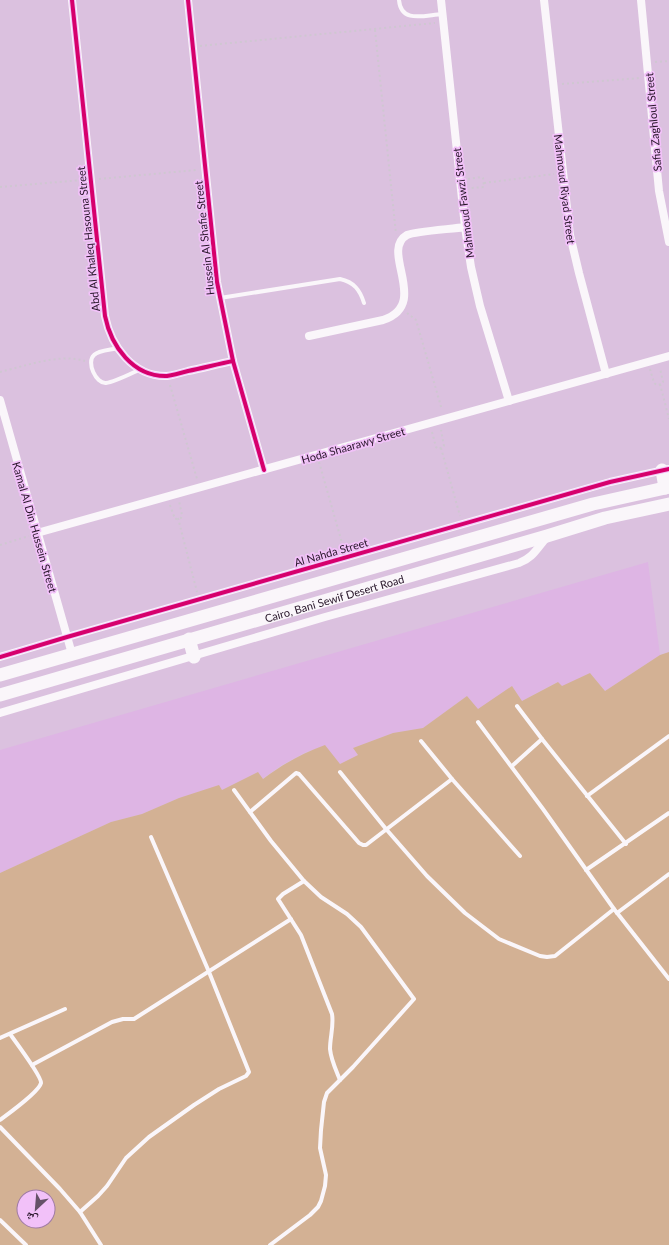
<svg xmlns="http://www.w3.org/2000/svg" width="669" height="1245" viewBox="0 0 669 1245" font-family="Lato,'Noto Naskh Arabic',sans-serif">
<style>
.built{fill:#deb5e4}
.green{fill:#d3b194;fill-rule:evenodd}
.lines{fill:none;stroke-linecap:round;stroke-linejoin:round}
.path{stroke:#cfc7d1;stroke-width:2;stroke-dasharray:2 3;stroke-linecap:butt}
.lane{stroke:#faf6fa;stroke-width:4}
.street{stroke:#faf6fa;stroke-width:8}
.primary{stroke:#faf6fa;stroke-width:13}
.cycleway-casing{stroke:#f2c1f9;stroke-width:6}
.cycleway{stroke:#d6006c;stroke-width:4}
.labels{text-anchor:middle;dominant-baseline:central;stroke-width:3.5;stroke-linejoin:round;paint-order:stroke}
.street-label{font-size:11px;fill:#261428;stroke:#f2c1f9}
</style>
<rect width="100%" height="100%" fill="#dbc1df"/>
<path class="built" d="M648 562 660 655 605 691 590 673 562 687 557 682 522 701 512 686 478 710 467 696 423 728 393 733 353 748 358 755 340 764 325 746 306 752 282 765 262 779 258 772 222 790 219 786 179 798 142 814 111 822 0 873V750Z"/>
<path class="green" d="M669 652V1245H0V873L111 822 142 814 179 798 219 785 222 790 258 772 263 779C283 764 301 754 325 745L340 764 358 755 353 748 393 733 423 728 467 696 478 709 512 686 522 701 558 682 562 686 590 673 605 691 660 655ZM24 1197H48V1221H24Z"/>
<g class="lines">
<g class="path">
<path d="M375 30 396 234"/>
<path d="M200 46 435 23"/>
<path d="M655 62 669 61"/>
<path d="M562 84 640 78"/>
<path d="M99 179 196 170"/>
<path d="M468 179 482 177 483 178 484 187 470 188"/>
<path d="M484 183 554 174"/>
<path d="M0 187 82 180"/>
<path d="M407 313 416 320 442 410"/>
<path d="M650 369 654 383 657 385 662 384 663 382 660 368"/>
<path d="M0 372C25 366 60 353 85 361"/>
<path d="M660 384 669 419"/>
<path d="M170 385 197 479"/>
<path d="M432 432 436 447 438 449 443 447 444 446 441 430"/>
<path d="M441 448 460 516"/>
<path d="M319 462 344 550"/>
<path d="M170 505 175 519 181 518 182 515 179 501"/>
<path d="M178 518 197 592"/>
<path d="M0 545 29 536"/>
</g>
<g class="lane">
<path d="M399 0C401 24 425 15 442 14"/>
<path d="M220 298 340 279C354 282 360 290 364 303"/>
<path d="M118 348C111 350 99 350 94 355 86 362 96 384 106 383 115 382 132 373 141 369"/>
<path d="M478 722 543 809 614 909 669 979"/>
<path d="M542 739 626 844"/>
<path d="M512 766 542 739 517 706"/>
<path d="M340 772 386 829 427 876 465 913 499 939 540 956 547 957 555 956 614 909"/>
<path d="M452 779 520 856"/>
<path d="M234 790 271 841 304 881 321 897 347 914 361 927 414 999 353 1067 327 1093 324 1102 321 1130 320 1148 326 1175 325 1186 321 1201 318 1207 310 1215 270 1245"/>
<path d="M587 796 669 736"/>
<path d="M250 812 296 773 299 774 359 843 363 845H366L452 779 421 741"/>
<path d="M586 870 669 813"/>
<path d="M304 881 283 894 278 899 301 935 332 1014C334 1026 330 1037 330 1049 331 1060 336 1070 340 1080"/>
<path d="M617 913 669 874"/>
<path d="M0 1038 65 1009"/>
<path d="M32 1065 112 1022 123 1019H134L291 919"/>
<path d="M0 1120C8 1114 39 1092 41 1083 42 1077 15 1041 10 1034"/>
<path d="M0 1127 60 1189 80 1212 101 1245"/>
<path d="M80 1212 98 1196 107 1186 126 1158 149 1137 194 1105 219 1089 246 1076 249 1072 209 972 151 837"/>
<path d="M0 1220 26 1245"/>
</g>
<g class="street">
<path d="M72 0 105 316C111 346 133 377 167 376 174 375 181 373 188 371 203 368 218 364 233 361"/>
<path d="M188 0 217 282 233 361 264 470"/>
<path d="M441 0 465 227 471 267 480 306 509 401"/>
<path d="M544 0 570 235 579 273 606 374"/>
<path d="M641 0 659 191 669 242"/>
<path d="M309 336 383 320C431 304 379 251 407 235 416 231 453 229 465 227"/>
<path d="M0 400 72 654"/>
<path d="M37 533 669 356"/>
<path d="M0 657 67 637 610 482 669 469"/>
<path d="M0 713 325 617 519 563C533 558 537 548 547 537"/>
</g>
<g class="primary">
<path d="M662 470 665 488"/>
<path d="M189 639 194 657"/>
<path d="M0 675 593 504 669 487"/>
<path id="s1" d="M0 695 547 536 605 518 669 504"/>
</g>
<defs>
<g id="cycleway">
<path d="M72 0 105 316C111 346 133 377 167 376 174 375 181 373 188 371 203 368 218 364 233 361"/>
<path d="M188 0 217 282 233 361 264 470"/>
<path d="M0 657 67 637 610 482 669 469"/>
</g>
</defs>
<use href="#cycleway" class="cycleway-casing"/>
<use href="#cycleway" class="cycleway"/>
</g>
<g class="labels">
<g class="street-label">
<text transform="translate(653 122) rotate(-95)">Safia Zaghloul Street</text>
<text transform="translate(565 189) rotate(83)">Mahmoud Riyad Street</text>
<text transform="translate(463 203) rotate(-97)">Mahmoud Fawzi Street</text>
<text transform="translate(204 238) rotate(-96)">Hussein Al Shafie Street</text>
<text transform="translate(88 239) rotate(-96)">Abd Al Khaleq Hasouna Street</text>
<text transform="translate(353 445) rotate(-16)">Hoda Shaarawy Street</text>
<text transform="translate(35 527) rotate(74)">Kamal Al Din Hussein Street</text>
<text transform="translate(331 552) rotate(-16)">Al Nahda Street</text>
<text stroke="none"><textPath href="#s1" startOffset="348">Cairo, Bani Sewif Desert Road</textPath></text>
</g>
</g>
<g transform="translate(36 1209) rotate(206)"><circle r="19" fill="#f2c1f9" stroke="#a07ca5"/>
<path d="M0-3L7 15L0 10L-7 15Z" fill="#655168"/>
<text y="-6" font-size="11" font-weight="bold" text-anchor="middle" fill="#261428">ش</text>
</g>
</svg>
